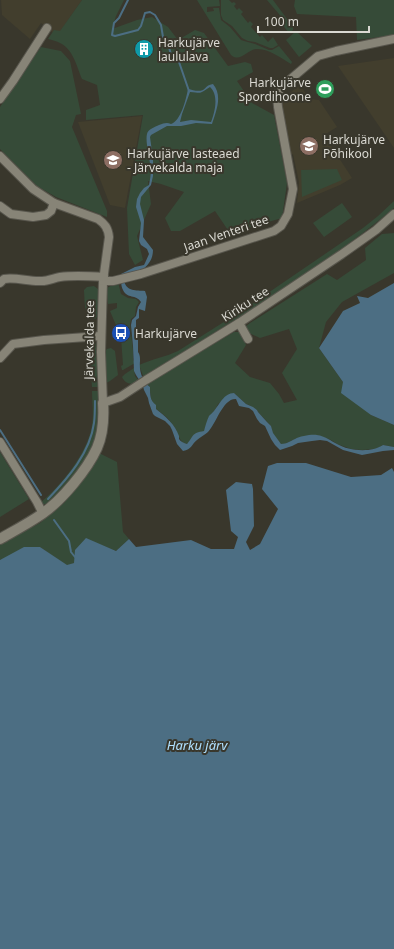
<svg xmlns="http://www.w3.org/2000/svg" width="394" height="949" viewBox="0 0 394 949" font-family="'Noto Sans',sans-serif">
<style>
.built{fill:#423e2d}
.green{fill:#364b38}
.water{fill:#4c6e83;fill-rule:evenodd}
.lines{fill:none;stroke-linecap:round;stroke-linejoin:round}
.stream{stroke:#4c6e83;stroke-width:2}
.minor-casing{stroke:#58564d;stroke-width:10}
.tertiary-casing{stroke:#58564d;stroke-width:12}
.minor{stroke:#878477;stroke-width:8}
.tertiary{stroke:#878477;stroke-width:10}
.labels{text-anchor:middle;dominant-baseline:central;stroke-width:4;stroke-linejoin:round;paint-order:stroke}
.poi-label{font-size:12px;fill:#dad9d2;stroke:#39372c;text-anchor:start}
.street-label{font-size:12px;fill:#dad9d2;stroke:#39372c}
.water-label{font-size:13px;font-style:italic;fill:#afe0fe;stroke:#39372c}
</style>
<rect width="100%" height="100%" fill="#39372c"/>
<g class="built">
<path d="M1 0H82L57 36 41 23 30 39 2 15Z"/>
<path d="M394 58V148L338 66Z"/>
<path d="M300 85 310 99 319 100 337 127 324 135 352 178 340 185 297 203 299 182 293 154 290 156 282 107 284 99 287 95Z"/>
<path d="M142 116 125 208 110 205 78 122Z"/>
</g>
<g class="green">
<path d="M82 0H124L116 16 112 29 137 20 152 17 168 27 178 40 195 30 204 33 228 66 245 62 251 64 253 72 237 81 252 103 274 115 287 183 282 218 230 233 215 211 180 231H171L165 218 184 192 161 184 148 181 151 204 137 236 143 260 135 265 129 254 127 208 143 115 86 120V110L100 105 97 85 82 79C77 67 73 49 60 43 57 41 52 40 48 39L54 30 60 31Z"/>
<path d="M197 0H219L220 6 207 7V12L214 11 213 8H219L221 20 230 27 241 40 244 41 255 44 269 50H272L279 46 292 62 291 64C281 58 268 48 256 49 247 50 240 63 231 55Z"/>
<path d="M221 0H229L232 3 234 2 236 4 234 6 237 10 239 8 243 12 241 14 248 23 250 21 253 24 251 27 260 37 262 35 268 42 273 37 278 45 273 48H270L255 42 248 41 242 38 232 26 223 20 221 15Z"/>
<path d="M267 0H273L293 27V30L289 33 281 23 284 20Z"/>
<path d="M295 0H394V35L357 40 356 17 297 14 294 6Z"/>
<path d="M295 32 298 33 312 46 299 57 286 40Z"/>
<path d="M41 47 61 51 70 61 81 114 76 115 72 127 107 211V217L56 197 37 186 0 149V107Z"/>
<path d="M337 169 342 180 302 197 301 170Z"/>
<path d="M394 201V208C317 273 227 322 144 378L139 365C152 359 165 357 178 351L246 308 363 228 378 216Z"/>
<path d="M342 203 352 217 324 237 313 223Z"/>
<path d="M394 233V273L342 302 326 322 319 348 343 382 371 415 394 425V447L383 445 380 447 374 449 362 450 351 449 337 444 331 440 317 435 297 438 285 444H281L272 433 271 426 258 412 257 410 249 405 246 404 234 393 218 404 215 410 209 417 204 432C191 433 195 436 187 444 179 443 179 434 175 428 172 424 169 419 165 416 162 413 158 411 155 408 151 401 150 395 150 387L146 384 234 332H241L246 345 235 363 250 377 270 383 279 394 284 403 297 400 282 373 297 349 289 329 260 338 249 333 245 327 250 323 327 274 337 280 366 260 365 248 382 234Z"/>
<path d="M118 282 121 294 128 298 136 299 139 302 136 307 135 316 131 319 130 324 133 350V360L135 363 123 370H122L121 366 123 365 121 337 123 336 122 330H118L110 311 117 308V303L108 304 107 294V288L114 284Z"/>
<path d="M94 286 98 289C98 292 98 315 97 317 96 318 95 319 95 319 83 315 85 302 84 291V290L87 287Z"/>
<path d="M89 341H93L96 344 98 387H92Z"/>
<path d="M111 348 115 351 118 375 110 381 106 383 105 351 107 349Z"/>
<path d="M134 368 135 376 139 381C132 385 126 385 122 377L125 374Z"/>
<path d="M92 391H99C99 398 100 406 100 413 97 452 74 477 49 504H43L41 502C62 485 88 452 92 425 94 414 92 403 92 391Z"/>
<path d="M0 452 29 499 0 517Z"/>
<path d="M99 453 117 462 123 532 129 539 116 551 86 539 74 563 67 566 40 547 0 560V544L40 523 64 503 85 477Z"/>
</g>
<g class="water">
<path d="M213 84C223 96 216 111 212 124L196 123 181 126H167L151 135 150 137 153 159V176L151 185 141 197 140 204 144 220 143 237 153 250C153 267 137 273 124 281 127 292 136 290 145 291L147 297 145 311 139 309V318L136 320V327L138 337V352C140 355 140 357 140 361 139 371 142 381 150 387 150 394 150 401 156 405V409C165 416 175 424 179 436 179 437 179 438 179 439 181 442 184 443 187 444 194 436 191 433 204 431 205 427 207 420 209 416 210 415 212 413 214 411 219 405 224 393 234 393L246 404 253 407 257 410 258 412 267 422 271 426 273 433 281 444C287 444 290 441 295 439 300 436 312 434 317 435 325 436 331 441 337 444 349 451 371 453 383 445L394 447V450L383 451 362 455 343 450 327 441 320 440 312 441 298 443 292 446 280 450 275 445 271 439 265 426 260 423 257 419 253 411 249 408 239 406 236 399C223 398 216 424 208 432 205 435 200 437 197 440 191 445 192 449 183 451L177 444 172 430 170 426 165 421 155 416 153 414 149 403 148 398 144 390 143 386 136 375 134 371 133 346 131 325 132 320 136 316 138 307 141 302C136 294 127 299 123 290 120 285 122 279 121 274L135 267 144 265 145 263 149 254 147 249 141 245 139 241 141 223 136 207 137 199 140 193 144 188 149 185C150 180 151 174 151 169 150 161 145 141 147 134 148 129 155 127 159 125 164 123 167 122 171 124 181 121 186 99 188 89 193 90 198 92 203 90 207 87 207 85 213 84ZM210 87C219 95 215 112 211 122L191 120 180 122 182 114 190 92C203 93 199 94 210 87Z"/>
<path d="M394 283V425L371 415 341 393 343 382 319 348 343 311 360 303 357 296 368 298Z"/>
<path d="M277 463H306L351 477 381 475 392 468 394 472V949H0V560L24 547H40L67 565 74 563 75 550 86 538 116 551 129 539 136 547 191 540 211 549H234L238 537 231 531 226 490 236 482 252 484 253 489 254 526 246 542 250 550 260 544 278 509 262 489 268 466Z"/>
</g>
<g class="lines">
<g class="stream">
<path d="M128 0 119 18 114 23 112 35 115 36 138 30 141 26 145 13 150 12 155 15 161 25 163 37 168 44 172 58 179 62 189 91"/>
<path d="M0 430 41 495"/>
<path d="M48 499C68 478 90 453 94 423 95 416 95 408 95 401"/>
<path d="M54 520 69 541 71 552 75 557"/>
</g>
<defs>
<g id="minor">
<path d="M0 99 13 81 47 28"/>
<path d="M0 156 33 189 54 203 98 219C105 224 108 228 109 237L103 281 101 352 103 403 120 397 146 380 239 323 342 254 376 230 394 214"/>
<path d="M0 206 11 214 33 217 46 215 51 211 54 203"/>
<path d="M103 281H113L141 274 274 231 281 226 288 214 293 189 278 107 277 96 280 88 318 56 336 51 394 39"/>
<path d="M0 283 4 279C17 277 29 282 42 281 48 281 54 278 60 277 74 275 89 276 104 277"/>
<path d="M239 323 248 339"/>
<path d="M0 358 13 344 44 340 101 336"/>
<path d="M0 442 37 502 43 514"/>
</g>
<path id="tertiary" d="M0 539C14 531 29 523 42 514 62 500 87 470 97 448 103 434 104 418 103 403"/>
</defs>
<use href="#minor" class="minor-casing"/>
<use href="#tertiary" class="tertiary-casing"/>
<use href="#minor" class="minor"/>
<use href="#tertiary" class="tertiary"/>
</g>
<defs>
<symbol id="building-disc" viewBox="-11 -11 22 22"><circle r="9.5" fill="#0f9aa8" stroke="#39372c"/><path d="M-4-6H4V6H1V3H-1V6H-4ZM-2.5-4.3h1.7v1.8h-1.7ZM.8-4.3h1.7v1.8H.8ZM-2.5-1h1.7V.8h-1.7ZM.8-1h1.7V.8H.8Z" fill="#fff"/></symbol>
<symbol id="stadium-disc" viewBox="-11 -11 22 22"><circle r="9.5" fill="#2e9e5b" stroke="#39372c"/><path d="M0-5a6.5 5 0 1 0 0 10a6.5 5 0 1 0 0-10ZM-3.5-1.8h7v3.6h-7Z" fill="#fff"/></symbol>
<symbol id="school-disc" viewBox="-11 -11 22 22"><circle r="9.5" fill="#8d6e63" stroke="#39372c"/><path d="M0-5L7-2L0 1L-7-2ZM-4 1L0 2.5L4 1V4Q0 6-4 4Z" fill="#fff"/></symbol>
<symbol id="bus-disc" viewBox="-11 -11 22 22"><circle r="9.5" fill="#1a4fb4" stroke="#39372c"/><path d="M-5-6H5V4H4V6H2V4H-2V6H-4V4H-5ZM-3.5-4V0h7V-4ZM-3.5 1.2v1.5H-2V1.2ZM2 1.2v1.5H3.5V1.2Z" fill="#fff"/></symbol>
</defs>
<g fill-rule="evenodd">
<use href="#building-disc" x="133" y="38" width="22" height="22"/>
<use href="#stadium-disc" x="314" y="78" width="22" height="22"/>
<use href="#school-disc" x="298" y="135" width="22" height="22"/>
<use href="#school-disc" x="102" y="149" width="22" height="22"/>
<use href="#bus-disc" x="110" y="322" width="22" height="22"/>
</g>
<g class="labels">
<g class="poi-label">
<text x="158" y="42">Harkujärve<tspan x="158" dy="14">laululava</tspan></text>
<text x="311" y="82" text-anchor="end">Harkujärve<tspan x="311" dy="14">Spordihoone</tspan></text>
<text x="323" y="139">Harkujärve<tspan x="323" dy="14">Põhikool</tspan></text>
<text x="127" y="153">Harkujärve lasteaed<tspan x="127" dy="14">- Järvekalda maja</tspan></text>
<text x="135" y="333">Harkujärve</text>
</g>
<g class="street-label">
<text transform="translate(226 233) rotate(-19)">Jaan Venteri tee</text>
<text transform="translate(245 304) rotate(-33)">Kiriku tee</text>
<text transform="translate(89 340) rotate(-89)">Järvekalda tee</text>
</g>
<g class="water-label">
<text x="197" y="745">Harku järv</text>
</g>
</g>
<path d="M258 26v6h111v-6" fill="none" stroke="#dad9d2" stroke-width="2"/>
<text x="264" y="26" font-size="12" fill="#dad9d2" stroke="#39372c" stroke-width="3" paint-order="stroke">100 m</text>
</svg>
